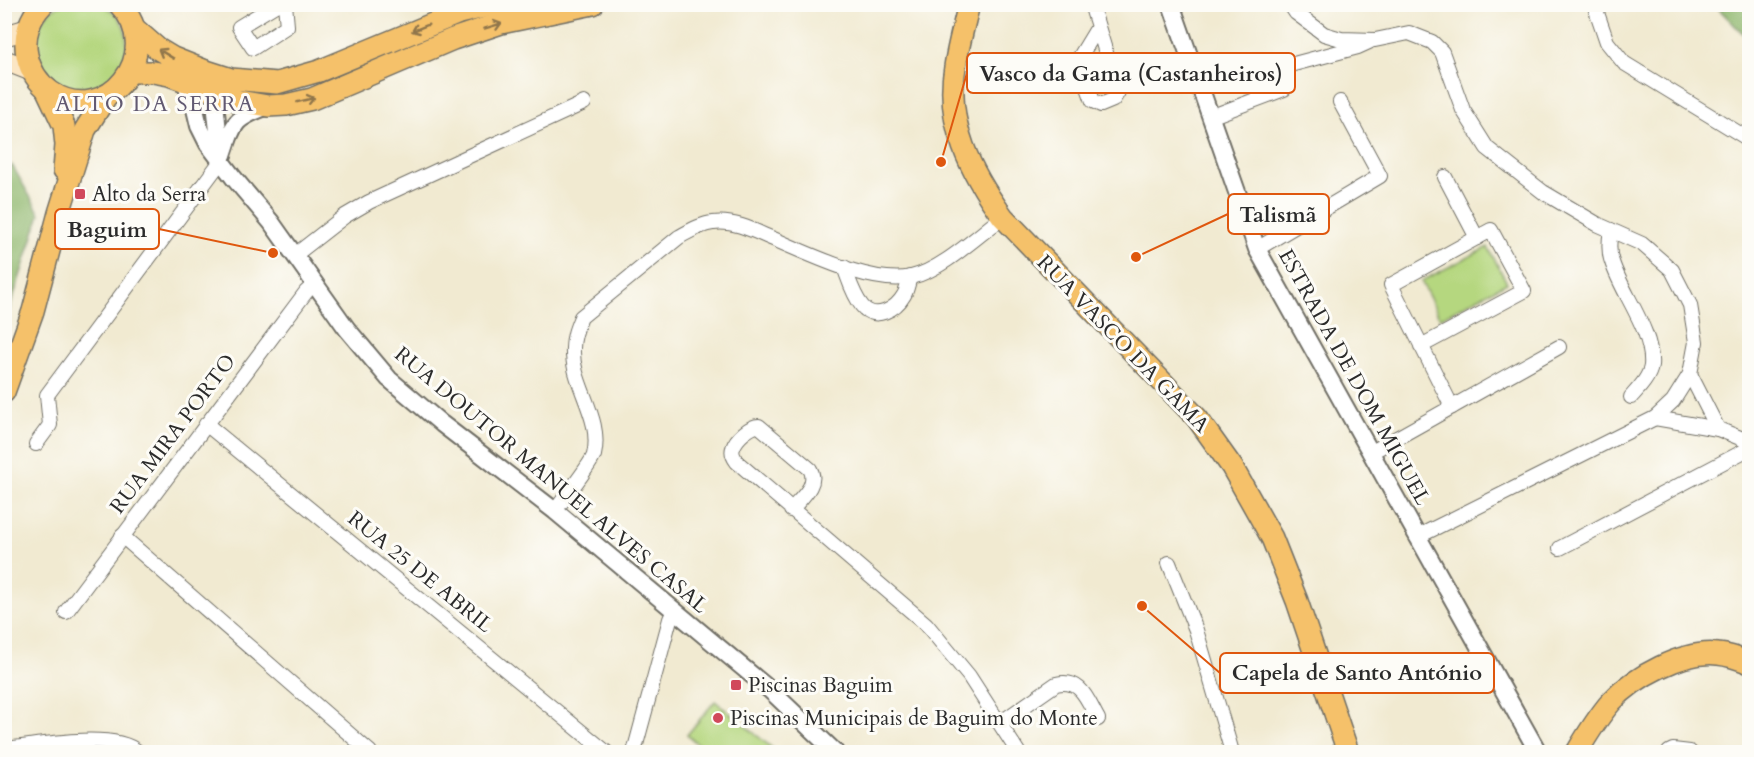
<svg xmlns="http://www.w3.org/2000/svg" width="1754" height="757" viewBox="0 0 1754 757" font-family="Cardo,serif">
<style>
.green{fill:#b5d77f;stroke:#708155;stroke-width:1.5}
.forest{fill:#90b86e;stroke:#5e724c;stroke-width:1.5}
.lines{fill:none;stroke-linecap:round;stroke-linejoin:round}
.minor-casing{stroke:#706e65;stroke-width:16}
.tertiary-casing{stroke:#706e65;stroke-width:20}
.secondary-casing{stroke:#706e65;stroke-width:22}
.primary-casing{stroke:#706e65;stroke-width:24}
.minor{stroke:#fff;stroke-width:14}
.tertiary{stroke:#fff;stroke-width:16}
.secondary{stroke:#fbe6c4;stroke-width:20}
.primary{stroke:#f5c16b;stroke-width:21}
.oneway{stroke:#90764b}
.poi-dot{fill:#d1495b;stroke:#fdfcf7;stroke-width:2}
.labels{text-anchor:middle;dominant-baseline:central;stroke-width:6;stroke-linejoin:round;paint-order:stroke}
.poi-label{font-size:21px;fill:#2b2b2b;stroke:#fdfcf7;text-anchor:start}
.street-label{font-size:21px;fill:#2b2b2b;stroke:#fdfcf7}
.neighbourhood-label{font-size:22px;letter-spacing:1.5px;fill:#625a72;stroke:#fdfcf7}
.leader{fill:none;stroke:#df570e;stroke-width:2}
.callout-dot{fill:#df570e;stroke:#fdfcf7;stroke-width:2}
.callout{fill:#fdfcf7;stroke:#df570e;stroke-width:2}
.callout-label{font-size:22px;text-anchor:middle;font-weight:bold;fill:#2b2b2b}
</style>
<rect width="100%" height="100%" fill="#fdfcf7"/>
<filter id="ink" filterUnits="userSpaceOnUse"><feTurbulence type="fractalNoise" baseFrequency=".0167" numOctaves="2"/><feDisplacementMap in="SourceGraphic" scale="12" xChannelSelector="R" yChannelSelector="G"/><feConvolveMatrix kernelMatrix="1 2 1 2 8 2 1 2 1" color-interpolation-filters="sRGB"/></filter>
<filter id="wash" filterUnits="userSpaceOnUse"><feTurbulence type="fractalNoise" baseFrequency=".008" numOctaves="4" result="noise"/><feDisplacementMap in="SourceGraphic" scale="24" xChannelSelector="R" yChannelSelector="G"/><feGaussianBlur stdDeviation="1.35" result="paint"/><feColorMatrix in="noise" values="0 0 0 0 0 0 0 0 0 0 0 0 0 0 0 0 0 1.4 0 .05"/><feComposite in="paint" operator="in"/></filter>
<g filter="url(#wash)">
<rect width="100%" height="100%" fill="#f1ead1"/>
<g class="green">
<path d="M59 5H102C156 30 112 116 57 84 45 77 36 64 35 51 34 31 42 15 59 5Z"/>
<path d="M1488 247 1507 283 1440 318 1421 281Z"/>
<path d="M715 701 777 752H706V751L687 735Z"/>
</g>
<g class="forest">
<path d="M1715 5H1749V40Z"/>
<path d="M12 165 40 214 5 323 4 173Z"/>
</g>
</g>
<g filter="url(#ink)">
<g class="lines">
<defs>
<g id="minor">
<path d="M277 4 239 27 253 48 287 26 285 4"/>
<path d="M1091 4 1118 92 1113 100 1101 105 1093 101 1078 60 1098 27"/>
<path d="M1290 4 1296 13 1324 34 1341 39 1375 40 1409 33 1432 42 1442 52 1463 110 1487 148 1543 192 1597 224 1642 244 1672 270 1690 305 1696 342 1690 374 1673 401 1655 418 1417 537"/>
<path d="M1594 4 1607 42 1624 63 1750 140"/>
<path d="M1210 117 1284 89 1285 80 1282 69 1290 65 1358 47 1369 42"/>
<path d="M1445 177 1477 238"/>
<path d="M1611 230C1609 241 1608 252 1612 262 1622 294 1654 332 1651 366 1649 378 1639 388 1631 397"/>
<path d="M1257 249 1380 176 1340 102"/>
<path d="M295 255 345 216 369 202 584 103"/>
<path d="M844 267C849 280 853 295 862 306 875 322 896 309 904 295 907 290 908 283 910 277"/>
<path d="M1421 346 1524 291 1491 230 1391 285 1452 407"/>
<path d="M1690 374 1718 429"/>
<path d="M1655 418 1718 429 1750 442"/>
<path d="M206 424 606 752"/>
<path d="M36 444 50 425 47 395 221 161"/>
<path d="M1370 453 1559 347"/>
<path d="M791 510C801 498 819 484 810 469L759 426C750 426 736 438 733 448 731 453 734 458 737 462L926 624 969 676 1018 752"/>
<path d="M555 511C562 501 592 463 594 455 603 417 571 385 573 348 573 336 577 327 581 317L679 237C690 231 701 224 713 223 731 220 751 229 766 236 804 251 870 286 911 277 942 270 977 236 1003 217"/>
<path d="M122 536 370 752"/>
<path d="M1560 548 1750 448"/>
<path d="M1169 563 1196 630 1232 752"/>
<path d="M66 612 306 292 315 284"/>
<path d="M1000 723 1056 684C1082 678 1087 700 1098 719"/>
<path d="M4 749C38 746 112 730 138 752"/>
<path d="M634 752 670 619 674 610"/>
<path d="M1669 752 1673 750 1690 752"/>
</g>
<g id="tertiary">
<path d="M1171 4 1257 249 1538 752"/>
<path d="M185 81 195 109 199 126 208 144 233 177 271 222 347 329 389 379 442 424 555 511 770 690 835 752"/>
<path d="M209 82 214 93 221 160"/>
<path d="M223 155C234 121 235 118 268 106"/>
</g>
<g id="secondary">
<path d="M4 36 28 29"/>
<path d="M4 60 32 71"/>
</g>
<g id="primary">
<path d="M43 4C30 17 23 36 27 55 30 70 38 83 51 92 106 129 167 53 119 4"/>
<path d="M969 4C964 25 958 46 955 67 945 123 971 173 1003 217L1197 418 1232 467 1272 538 1297 601 1348 752"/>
<path d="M135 29 158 49 173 58 203 70 231 79 277 83 319 71 459 13 496 4"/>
<path d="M131 72H153L169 75 239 101 268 106 286 105 312 99 453 39 501 23 593 4"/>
<path d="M46 88 64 126 66 145 64 170"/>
<path d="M4 392 33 311 59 213 85 130 107 95"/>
<path d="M1577 752C1587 735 1598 717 1611 702 1634 677 1683 650 1718 654 1729 655 1740 659 1750 663"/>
</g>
</defs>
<use href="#minor" class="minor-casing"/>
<use href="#tertiary" class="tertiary-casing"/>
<use href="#secondary" class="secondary-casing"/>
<use href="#primary" class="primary-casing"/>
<use href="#minor" class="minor"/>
<use href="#tertiary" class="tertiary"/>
<use href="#secondary" class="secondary"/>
<use href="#primary" class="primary"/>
</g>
<defs><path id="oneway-shaft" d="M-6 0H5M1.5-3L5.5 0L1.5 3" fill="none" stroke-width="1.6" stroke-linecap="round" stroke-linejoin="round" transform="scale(1.5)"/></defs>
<g class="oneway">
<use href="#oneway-shaft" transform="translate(493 26) rotate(-17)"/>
<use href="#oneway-shaft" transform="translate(420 28) rotate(158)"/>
<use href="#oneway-shaft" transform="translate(166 54) rotate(-149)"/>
<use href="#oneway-shaft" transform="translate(306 100) rotate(-14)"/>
</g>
</g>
<g class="poi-dot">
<rect x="74" y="188" width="12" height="12" rx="3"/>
<rect x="730" y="679" width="12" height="12" rx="3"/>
<circle cx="718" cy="718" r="6"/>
</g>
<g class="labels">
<g class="poi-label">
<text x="92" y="194">Alto da Serra</text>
<text x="748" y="685">Piscinas Baguim</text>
<text x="730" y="718">Piscinas Municipais de Baguim do Monte</text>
</g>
<g class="street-label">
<text transform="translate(1123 344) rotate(46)">RUA VASCO DA GAMA</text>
<text transform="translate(1354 377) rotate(61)">ESTRADA DE DOM MIGUEL</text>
<text transform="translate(173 434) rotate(-53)">RUA MIRA PORTO</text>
<text transform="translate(551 480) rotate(40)">RUA DOUTOR MANUEL ALVES CASAL</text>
<text transform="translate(420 572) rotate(39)">RUA 25 DE ABRIL</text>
</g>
<g class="neighbourhood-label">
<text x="155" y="104">ALTO DA SERRA</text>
</g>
</g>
<path class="leader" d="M941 162L967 73M1136 257L1228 214M273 253L159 229M1142 606L1220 673"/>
<g class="callout-dot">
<circle cx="941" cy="162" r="6"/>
<circle cx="1136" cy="257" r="6"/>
<circle cx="273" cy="253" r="6"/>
<circle cx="1142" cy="606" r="6"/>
</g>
<g class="callout">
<rect x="967" y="53" width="328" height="40" rx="6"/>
<rect x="1228" y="194" width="101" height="40" rx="6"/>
<rect x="55" y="209" width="104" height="40" rx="6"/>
<rect x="1220" y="653" width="274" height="40" rx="6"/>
</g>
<g class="callout-label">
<text x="1131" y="81">Vasco da Gama (Castanheiros)</text>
<text x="1278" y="222">Talismã</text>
<text x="107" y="237">Baguim</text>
<text x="1357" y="680">Capela de Santo António</text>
</g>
<rect width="1754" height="757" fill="none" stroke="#fdfcf7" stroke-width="24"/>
</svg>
